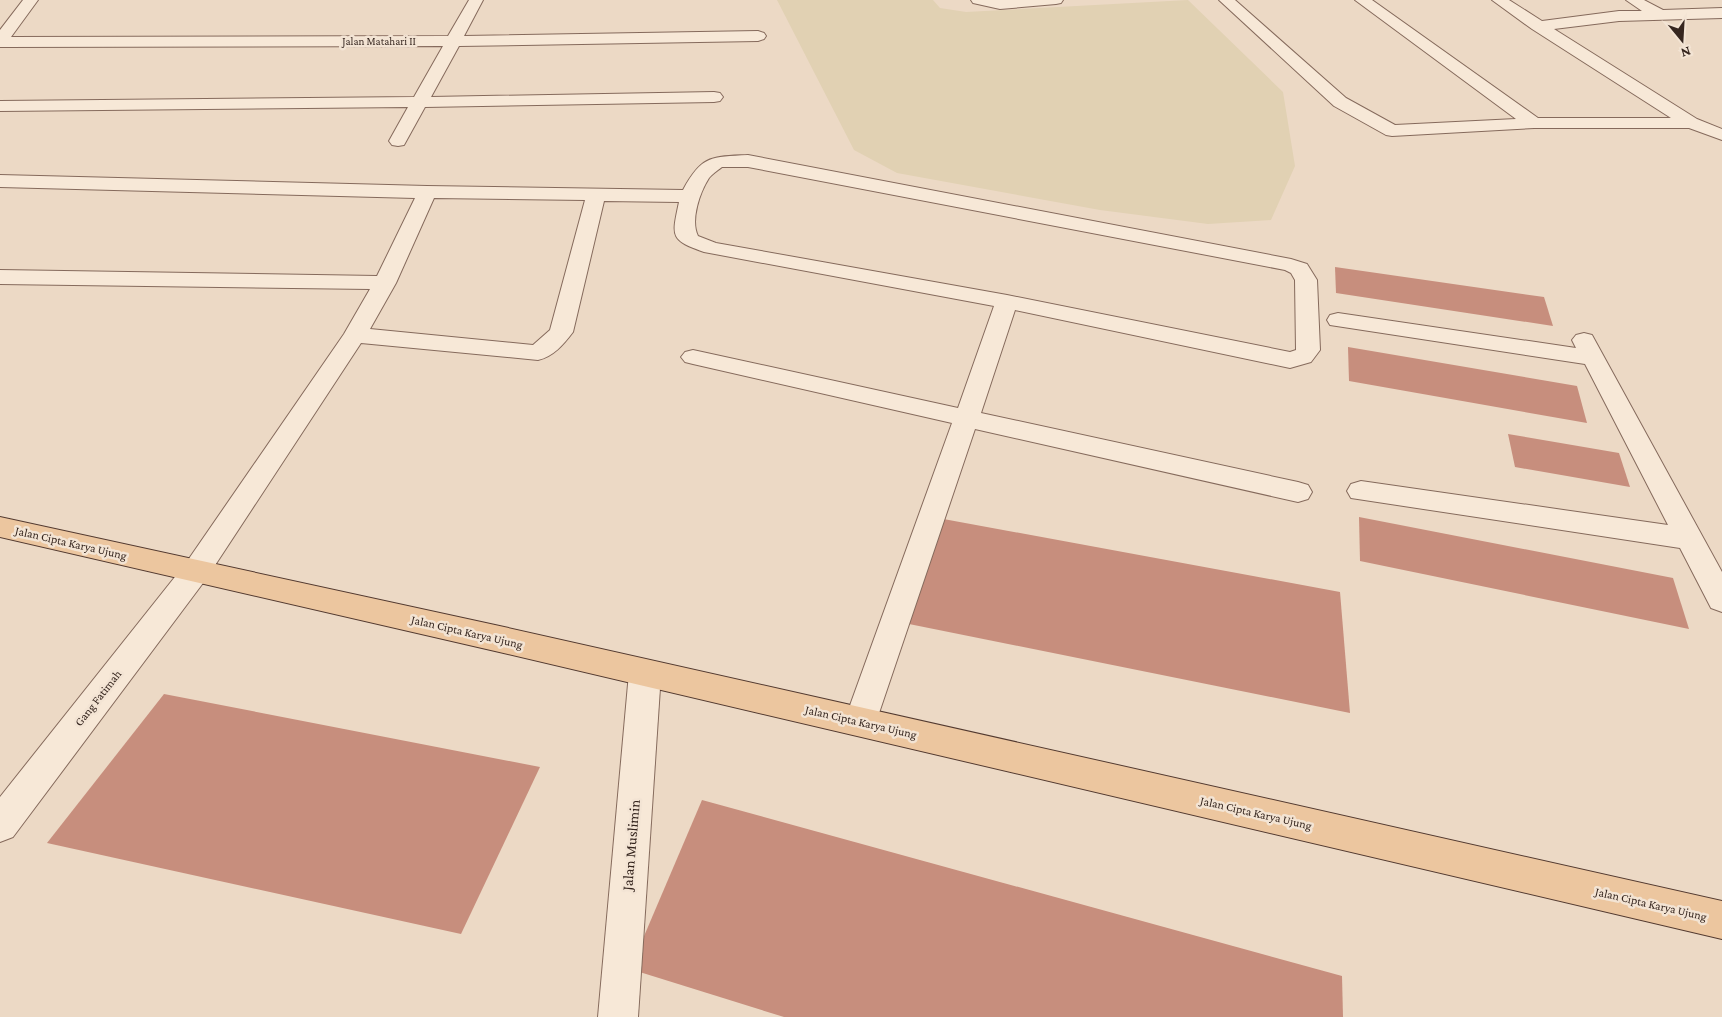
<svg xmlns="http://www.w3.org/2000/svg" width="1722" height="1017" viewBox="0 0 1722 1017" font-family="'Crimson Pro',serif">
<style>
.farmland{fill:#e1d1b3}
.building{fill:#c78e7d}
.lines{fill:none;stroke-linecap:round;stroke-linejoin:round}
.minor-casing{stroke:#856a5c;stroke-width:2}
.major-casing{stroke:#533a30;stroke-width:2}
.minor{fill:#f7e8d7;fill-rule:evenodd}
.major{fill:#ecc69f;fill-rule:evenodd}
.labels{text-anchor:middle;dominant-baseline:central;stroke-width:5;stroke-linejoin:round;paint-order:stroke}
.far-street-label{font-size:11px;fill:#36261f;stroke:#f3e4d4}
.street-label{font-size:12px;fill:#36261f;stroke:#f3e4d4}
.near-street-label{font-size:15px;fill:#36261f;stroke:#f3e4d4}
</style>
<rect width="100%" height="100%" fill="#ecd9c5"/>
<path class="farmland" d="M777 0H933L940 8 966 12 1188 0 1283 92 1295 166 1271 220 1208 224 1100 210 897 173 854 150Z"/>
<g class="building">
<path d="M1335 267 1544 297 1553 326 1336 293Z"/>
<path d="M1348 347 1577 386 1587 423 1349 381Z"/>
<path d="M1508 434 1619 453 1630 487 1515 467Z"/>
<path d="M1359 517 1673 578 1689 629 1360 561Z"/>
<path d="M938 518 1340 592 1350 713 909 624Z"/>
<path d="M164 694 540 767 461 934 47 843Z"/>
<path d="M702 800 1342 976 1343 1017H784L630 969Z"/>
</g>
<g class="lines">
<defs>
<g id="minor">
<path d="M23 0H38L11 37 448 36 469 0H483L464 36 758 31 764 33 766 36 764 39 758 41 459 46 431 97 714 92 720 93 723 97 720 101 714 102 425 107 404 145 398 146 392 145 389 141 408 107 0 111V101L414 97 443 46 0 47V30Z"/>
<path d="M971 0H1063L1061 3 1056 4 1000 9 973 3Z"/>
<path d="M1219 0H1235L1346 98 1395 125 1516 119 1355 0H1372L1538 118H1671L1532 29 1492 0H1509L1542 21 1619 11H1642L1626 0H1644L1663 10 1722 8V18L1619 21 1554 29 1697 119 1722 129V140L1689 128H1534L1392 136 1386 135 1334 106Z"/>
<path d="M748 155 1291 259 1307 264 1317 280 1320 350 1311 362 1290 368 1015 310 981 413 1298 482 1308 485 1312 492 1308 499 1298 502 975 429 876 722 872 732 860 736 848 732 844 722 952 423 693 364 685 362 681 357 685 352 693 350 958 408 994 306 704 252C669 240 672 236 679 202L604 201 573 332C564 344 553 357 538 360L361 343 206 579 13 837 0 842V797L186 563 344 334 370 289 0 284V270L377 276 415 198 0 187V175L427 186 683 190C702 155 711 157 748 155ZM722 167H748L1285 270 1291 273 1295 280 1296 350 1290 352 1007 295 716 243 698 236C690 220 700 192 709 178 712 174 717 171 722 167ZM434 198 585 200 550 330 533 345 370 329 396 283Z"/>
<path d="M1338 313 1576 348 1572 340 1576 335 1584 333 1592 335 1722 572V612L1711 608 1680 548 1351 498 1347 491 1351 484 1361 481 1668 525 1585 364 1330 325 1327 320 1330 315Z"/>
<path d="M645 660 656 664 661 673 638 1017H598L629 673 634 664Z"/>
</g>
<path id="major" d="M0 517 495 625 1722 901V939L495 651 0 537Z"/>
</defs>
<use href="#minor" class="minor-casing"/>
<use href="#major" class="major-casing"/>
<use href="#minor" class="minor"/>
<use href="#major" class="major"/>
</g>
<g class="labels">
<g class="far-street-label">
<text x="379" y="41">Jalan Matahari II</text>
</g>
<g class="street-label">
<text transform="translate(71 543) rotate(13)">Jalan Cipta Karya Ujung</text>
<text transform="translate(467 632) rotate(13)">Jalan Cipta Karya Ujung</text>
<text transform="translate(98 698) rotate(-52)">Gang Fatimah</text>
<text transform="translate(861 722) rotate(13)">Jalan Cipta Karya Ujung</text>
<text transform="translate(1256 813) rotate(13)">Jalan Cipta Karya Ujung</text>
<text transform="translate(1651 904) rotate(13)">Jalan Cipta Karya Ujung</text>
</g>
<g class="near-street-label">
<text transform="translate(631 845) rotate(-85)">Jalan Muslimin</text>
</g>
</g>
<g transform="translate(1682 40) rotate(162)" stroke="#f3e4d4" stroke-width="4" paint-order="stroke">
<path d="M0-4L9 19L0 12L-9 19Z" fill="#36261f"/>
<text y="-8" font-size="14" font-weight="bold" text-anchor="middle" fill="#36261f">N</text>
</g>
</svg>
